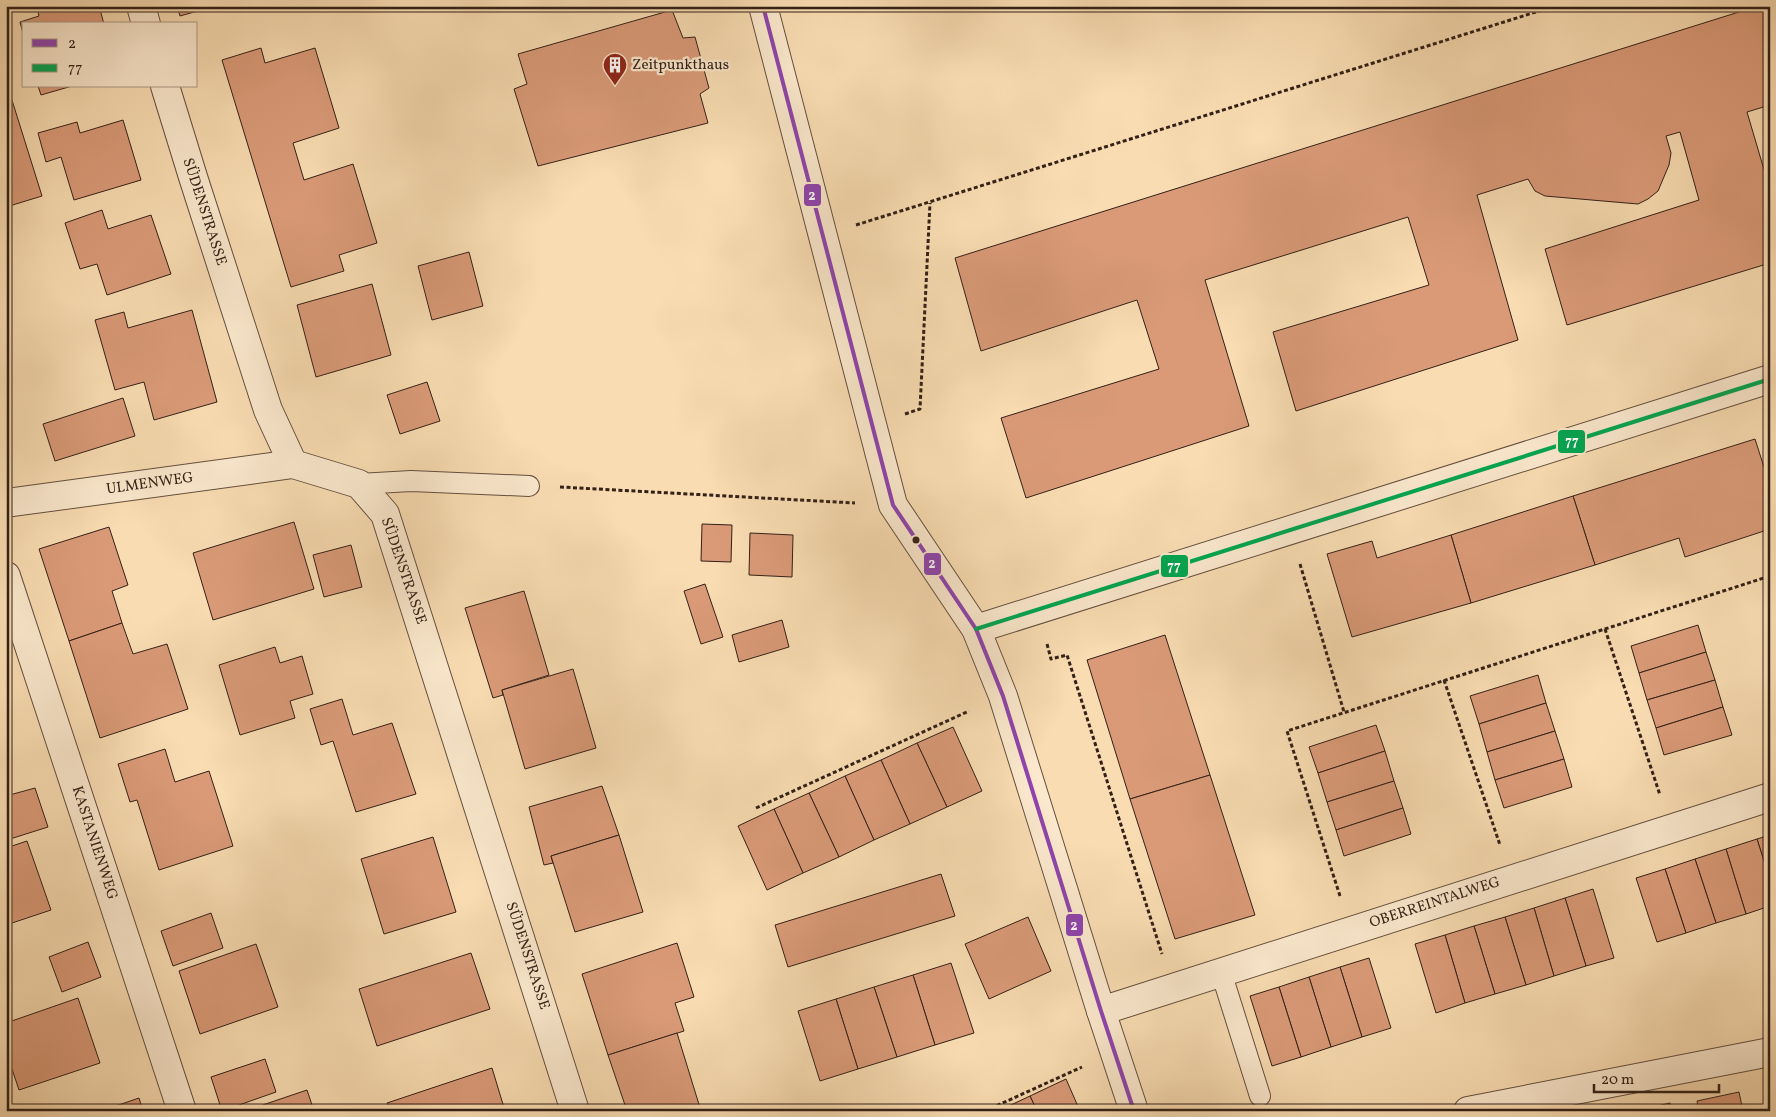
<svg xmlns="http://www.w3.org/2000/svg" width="1776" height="1117" viewBox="0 0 1776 1117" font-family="Vollkorn,serif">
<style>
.building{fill:#da9a78;stroke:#332017}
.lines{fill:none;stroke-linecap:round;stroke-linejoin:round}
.service-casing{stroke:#644f3e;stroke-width:22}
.minor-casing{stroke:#644f3e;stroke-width:30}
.path{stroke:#332017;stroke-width:3;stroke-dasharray:4 2.5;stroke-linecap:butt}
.service{stroke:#fbe8cd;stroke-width:20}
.minor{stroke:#fbe8cd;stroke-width:28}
.bus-1-casing{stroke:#fbe8cd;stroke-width:8}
.bus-2-casing{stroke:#fbe8cd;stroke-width:8}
.bus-1{stroke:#8e44ad;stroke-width:4}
.bus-2{stroke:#00a651;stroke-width:4}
.bus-dot{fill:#332017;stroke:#fbe8cd;stroke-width:2}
.labels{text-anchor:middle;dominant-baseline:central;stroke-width:4.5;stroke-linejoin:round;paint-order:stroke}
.poi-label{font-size:15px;fill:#332017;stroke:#fbe8cd;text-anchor:start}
.street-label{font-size:15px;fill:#332017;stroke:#fbe8cd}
.line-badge{stroke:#fbe8cd;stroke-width:2}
.badge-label{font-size:14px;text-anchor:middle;font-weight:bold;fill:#fff}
</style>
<rect width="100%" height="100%" fill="#f9dcb2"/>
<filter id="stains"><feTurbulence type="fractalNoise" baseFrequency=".004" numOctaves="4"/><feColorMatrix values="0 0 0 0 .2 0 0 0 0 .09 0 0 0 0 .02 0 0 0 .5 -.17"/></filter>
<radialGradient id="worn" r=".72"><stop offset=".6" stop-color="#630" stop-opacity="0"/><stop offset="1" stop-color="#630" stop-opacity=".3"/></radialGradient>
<g class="building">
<path d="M44 6H99L104 24H24V37L20 22 39 16 37 8Z"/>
<path d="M177 6H212V7L180 16Z"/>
<path d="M1758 6H1770V105L1747 112 1770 190V263L1567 325 1545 249 1699 200 1680 132 1666 136 1671 153 1669 165 1658 191 1648 199 1638 204 1545 196 1535 191 1528 179 1477 195 1518 340 1296 411 1273 332 1429 285 1408 217 1205 280 1249 426 1026 498 1001 418 1159 369 1137 300 981 351 955 258Z"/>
<path d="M672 10 683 38 695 37 709 88 700 94 708 123 538 166 514 89 527 84 518 54Z"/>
<path d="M261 48 265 63 315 48 339 128 293 143 304 180 353 164 377 243 339 255 344 271 291 287 222 60Z"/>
<path d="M6 81 42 196 6 207Z"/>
<path d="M38 86H72L41 95Z"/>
<path d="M123 120 141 180 74 200 61 157 46 162 38 133 77 122 80 133Z"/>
<path d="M102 210 108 229 151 215 171 274 107 295 97 264 80 269 65 223Z"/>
<path d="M469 252 483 306 432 320 418 266Z"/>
<path d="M372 284 391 355 316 377 297 305Z"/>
<path d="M192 310 217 402 154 420 144 382 115 390 95 320 124 312 128 328Z"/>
<path d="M427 382 440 421 400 434 387 395Z"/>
<path d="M123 398 135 436 55 461 43 424Z"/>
<path d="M1755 439 1770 486V529L1685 557 1679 538 1595 565 1573 496Z"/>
<path d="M1573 496 1595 565 1471 603 1451 535Z"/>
<path d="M294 522 314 589 213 620 193 553Z"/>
<path d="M702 524 732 525 731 562 701 561Z"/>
<path d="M109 527 128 585 112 591 122 623 69 641 39 549Z"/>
<path d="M750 533 793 535 792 577 749 575Z"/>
<path d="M1451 535 1471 603 1352 637 1327 554 1372 541 1377 558Z"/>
<path d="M351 545 362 587 324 597 313 555Z"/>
<path d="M705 584 723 637 701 644 684 591Z"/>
<path d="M524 591 549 675 502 690 503 695 493 698 465 608Z"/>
<path d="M782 620 789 647 739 662 732 635Z"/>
<path d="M122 623 133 654 167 644 188 709 100 738 69 641Z"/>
<path d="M1698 625 1706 652 1639 673 1631 646Z"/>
<path d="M1165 635 1210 775 1130 799 1087 660Z"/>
<path d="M275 647 280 663 302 656 313 694 290 701 295 718 240 735 219 665Z"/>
<path d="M1706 652 1715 680 1647 700 1639 673Z"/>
<path d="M573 669 596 748 525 769 502 690Z"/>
<path d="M1538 675 1546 703 1479 724 1470 696Z"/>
<path d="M1715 680 1723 707 1656 728 1647 700Z"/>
<path d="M342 699 353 735 392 723 416 794 356 812 333 741 321 745 310 709Z"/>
<path d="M1546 703 1555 731 1487 752 1479 724Z"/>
<path d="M1723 707 1732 735 1664 755 1656 728Z"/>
<path d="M1376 725 1385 751 1318 773 1309 747Z"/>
<path d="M953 727 982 791 947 807 917 743Z"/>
<path d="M1555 731 1564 759 1495 780 1487 752Z"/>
<path d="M917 743 947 807 910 824 881 760Z"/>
<path d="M165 749 175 782 209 771 233 846 159 870 137 800 130 802 118 764Z"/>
<path d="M1385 751 1394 781 1327 802 1318 773Z"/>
<path d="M1564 759 1572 787 1504 808 1495 780Z"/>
<path d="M881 760 910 824 874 840 845 776Z"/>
<path d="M1210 775 1255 915 1175 939 1130 799Z"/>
<path d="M845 776 874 840 839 857 809 793Z"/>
<path d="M1394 781 1403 808 1336 830 1327 802Z"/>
<path d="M602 786 619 835 551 856 553 863 544 865 529 807Z"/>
<path d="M35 788 48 827 10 839 6 827V796Z"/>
<path d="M809 793 839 857 803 873 774 809Z"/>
<path d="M1403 808 1411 834 1344 856 1336 830Z"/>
<path d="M774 809 803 873 767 890 738 826Z"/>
<path d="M619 835 643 912 575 932 551 856Z"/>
<path d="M1770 835V880L1757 839Z"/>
<path d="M433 837 456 912 384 934 361 859Z"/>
<path d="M1757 839 1770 880V906L1746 914 1726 849Z"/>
<path d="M27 841 51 910 6 925V848Z"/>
<path d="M1726 849 1746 914 1716 923 1695 859Z"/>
<path d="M1695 859 1716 923 1686 933 1665 869Z"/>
<path d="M1665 869 1686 933 1657 942 1636 878Z"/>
<path d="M941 874 955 916 788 967 775 925Z"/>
<path d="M1593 889 1614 958 1586 966 1565 898Z"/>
<path d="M1565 898 1586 966 1554 976 1534 908Z"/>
<path d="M1534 908 1554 976 1526 985 1505 917Z"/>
<path d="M211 913 223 948 173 966 161 931Z"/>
<path d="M1028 917 1051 971 989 999 965 944Z"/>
<path d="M1505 917 1526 985 1495 994 1474 926Z"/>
<path d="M1474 926 1495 994 1465 1003 1445 935Z"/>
<path d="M1445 935 1465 1003 1436 1013 1415 944Z"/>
<path d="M88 942 101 977 62 992 49 957Z"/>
<path d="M677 943 694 997 675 1003 684 1031 608 1055 582 974Z"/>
<path d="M256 944 278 1007 200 1034 179 971Z"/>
<path d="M471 953 490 1009 377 1046 359 989Z"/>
<path d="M1369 958 1391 1028 1362 1037 1340 967Z"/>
<path d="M951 963 974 1033 935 1045 913 975Z"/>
<path d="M1340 967 1362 1037 1331 1047 1309 977Z"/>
<path d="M913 975 935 1045 897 1057 874 987Z"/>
<path d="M1309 977 1331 1047 1301 1057 1279 987Z"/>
<path d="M874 987 897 1057 858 1069 836 999Z"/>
<path d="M1279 987 1301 1057 1272 1066 1250 996Z"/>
<path d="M78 998 100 1063 19 1090 6 1051V1023Z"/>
<path d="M836 999 858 1069 820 1081 798 1011Z"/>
<path d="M677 1033 701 1111H627L608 1055Z"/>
<path d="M265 1059 276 1092 222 1111 211 1077Z"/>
<path d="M492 1068 505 1111H390L387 1103Z"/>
<path d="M1066 1079 1080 1111H1037L1030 1096Z"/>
<path d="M307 1090 314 1111H245Z"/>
<path d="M1739 1092 1743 1111H1699L1697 1101Z"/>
<path d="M1030 1096 1037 1111H998Z"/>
<path d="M139 1098 143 1111H101Z"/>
<path d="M1670 1103 1671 1111H1636Z"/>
</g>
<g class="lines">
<defs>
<g id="service">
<path d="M359 484 411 481 529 486"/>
<path d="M1221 972 1260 1096"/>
</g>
<g id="minor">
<path d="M141 6 146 24"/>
<path d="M763 6 893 505 976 629 1003 696 1101 1011 1134 1111"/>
<path d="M165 86 193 177 268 410 293 464 359 484 385 514 575 1111"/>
<path d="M6 503 293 464"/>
<path d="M6 576 182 1111"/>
<path d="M976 629 1770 379"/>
<path d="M1101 1011 1770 797"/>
<path d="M1468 1111 1770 1052"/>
</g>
</defs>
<use href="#service" class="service-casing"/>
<use href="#minor" class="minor-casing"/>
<g class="path">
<path d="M856 225 1555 6"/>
<path d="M905 414 920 409 930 203"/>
<path d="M560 487 855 503"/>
<path d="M1300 564 1344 712"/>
<path d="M1605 629 1660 795"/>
<path d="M1047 644 1051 659 1067 655 1162 954"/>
<path d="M1444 680 1500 845"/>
<path d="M756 808 969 711"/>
<path d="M1340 896 1287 731 1770 576"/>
<path d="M985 1111 1082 1067"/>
</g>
<use href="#service" class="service"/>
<use href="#minor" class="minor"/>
<defs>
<path id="bus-1" d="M763 6 893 505 976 629 1003 696 1101 1011 1134 1111"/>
<path id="bus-2" d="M976 629 1770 379"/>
</defs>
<use href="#bus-1" class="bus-1-casing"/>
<use href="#bus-2" class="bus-2-casing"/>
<use href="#bus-1" class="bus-1"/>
<use href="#bus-2" class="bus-2"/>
</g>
<defs>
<symbol id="building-pin" viewBox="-11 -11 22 30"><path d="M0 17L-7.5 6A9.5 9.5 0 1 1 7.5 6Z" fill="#8f2418" stroke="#fbe8cd"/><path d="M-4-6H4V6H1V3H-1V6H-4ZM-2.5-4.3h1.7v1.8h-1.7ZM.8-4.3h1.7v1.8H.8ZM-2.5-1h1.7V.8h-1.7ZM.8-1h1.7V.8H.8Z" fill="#fff"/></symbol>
</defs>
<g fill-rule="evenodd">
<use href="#building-pin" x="601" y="51" width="28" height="38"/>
</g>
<circle class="bus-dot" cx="916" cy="540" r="4.5"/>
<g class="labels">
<g class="poi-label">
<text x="632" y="65">Zeitpunkthaus</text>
</g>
<g class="street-label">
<text transform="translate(204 212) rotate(72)">SÜDENSTRASSE</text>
<text transform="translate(150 484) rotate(-8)">ULMENWEG</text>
<text transform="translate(403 571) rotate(71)">SÜDENSTRASSE</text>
<text transform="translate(94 843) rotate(72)">KASTANIENWEG</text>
<text transform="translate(1435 903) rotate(-18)">OBERREINTALWEG</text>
<text transform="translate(527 956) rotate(72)">SÜDENSTRASSE</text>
</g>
</g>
<g class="line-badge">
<rect x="803" y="183" width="19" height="24" rx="5" fill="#8e44ad"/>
<rect x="1557" y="429" width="29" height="25" rx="5" fill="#00a651"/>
<rect x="923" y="552" width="19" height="24" rx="5" fill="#8e44ad"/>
<rect x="1160" y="554" width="29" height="24" rx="5" fill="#00a651"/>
<rect x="1065" y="913" width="19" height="24" rx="5" fill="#8e44ad"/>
</g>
<g class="badge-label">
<text x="812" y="200">2</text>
<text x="1572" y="446">77</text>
<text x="932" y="568">2</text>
<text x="1174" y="571">77</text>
<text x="1074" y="930">2</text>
</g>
<rect width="1776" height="1117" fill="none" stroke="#f9dcb2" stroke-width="25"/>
<rect x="8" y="8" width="1761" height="1102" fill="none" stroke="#332017" stroke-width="2.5"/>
<rect x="12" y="12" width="1751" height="1092" fill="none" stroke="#332017"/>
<rect x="22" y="22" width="175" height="65" fill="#fbe8cd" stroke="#ab9884"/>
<rect x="32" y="39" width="25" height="8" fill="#8e44ad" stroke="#ab9884"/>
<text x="68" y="48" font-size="15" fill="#332017">2</text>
<rect x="32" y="64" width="25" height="8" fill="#00a651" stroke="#ab9884"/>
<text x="68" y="72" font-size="15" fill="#332017">77</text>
<path d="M1594 1084v8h125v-8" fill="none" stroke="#332017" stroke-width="2.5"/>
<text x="1601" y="1084" font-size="15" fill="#332017" stroke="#fbe8cd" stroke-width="4" paint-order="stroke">20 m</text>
<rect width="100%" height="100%" filter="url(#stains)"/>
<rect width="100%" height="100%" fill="url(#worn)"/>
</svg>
